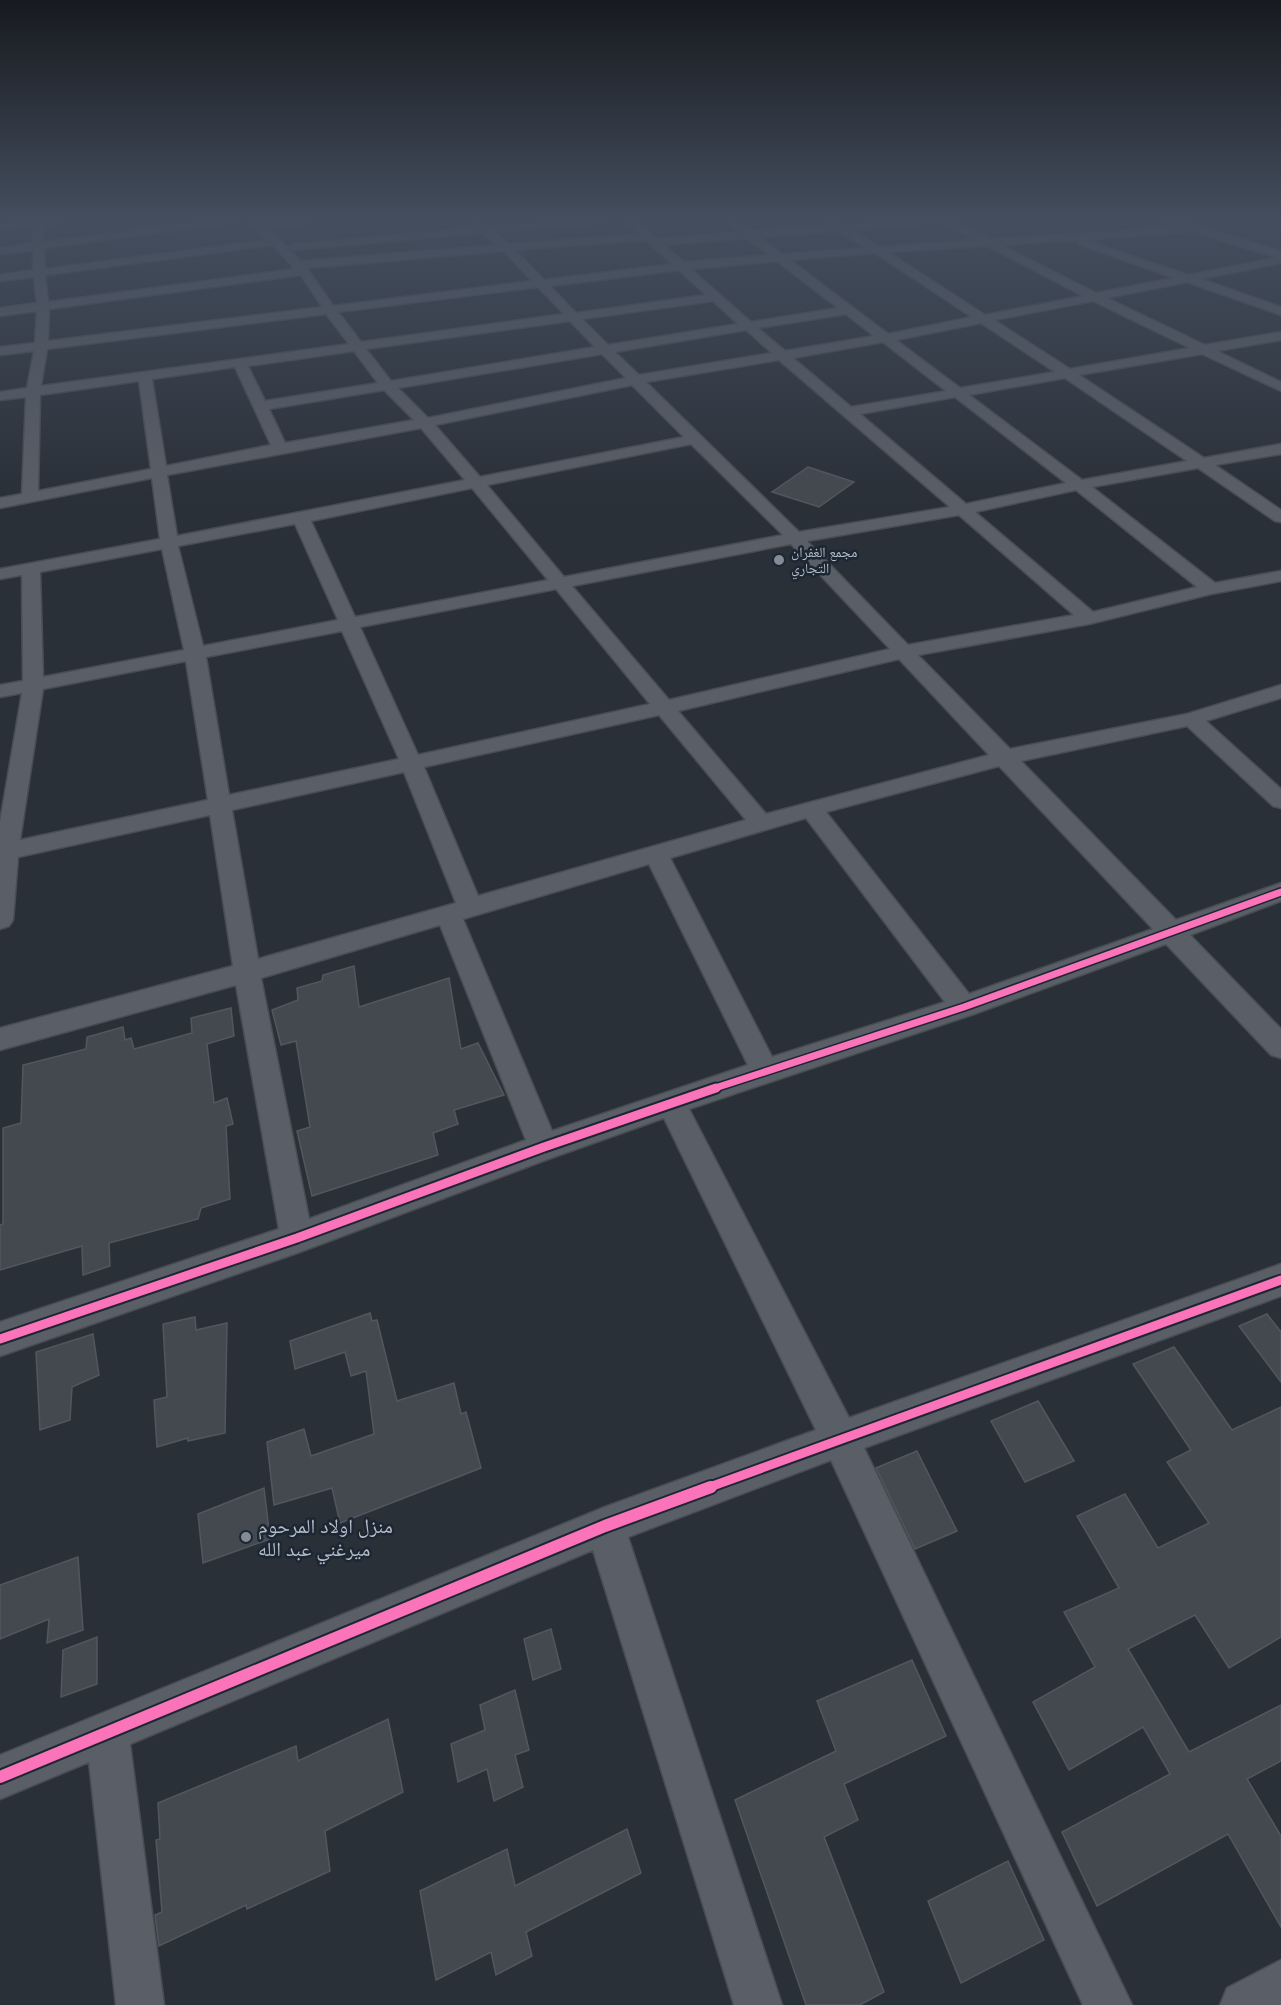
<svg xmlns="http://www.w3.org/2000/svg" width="1281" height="2005" viewBox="0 0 1281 2005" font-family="Figtree,'Noto Naskh Arabic',sans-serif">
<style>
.building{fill:#444950;stroke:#52575f;stroke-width:1.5}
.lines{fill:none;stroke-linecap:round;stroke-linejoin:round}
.minor-casing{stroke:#484c53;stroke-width:3}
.primary-casing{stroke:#484c55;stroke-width:3}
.minor{fill:#5a5e66;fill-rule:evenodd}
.primary{fill:#5c6168;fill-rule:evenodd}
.cycleway-far2-casing{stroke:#1d2633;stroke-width:10}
.cycleway-far1-casing{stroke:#1d2633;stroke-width:13}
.cycleway-casing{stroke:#1d2633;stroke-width:16}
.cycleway-far2{stroke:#fb73b8;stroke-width:7}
.cycleway-far1{stroke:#fb73b8;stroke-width:9}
.cycleway{stroke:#fb73b8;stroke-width:12}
.poi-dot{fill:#848b96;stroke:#1d2633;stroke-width:2}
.labels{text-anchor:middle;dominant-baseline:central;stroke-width:5;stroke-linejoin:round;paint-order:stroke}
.far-poi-label{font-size:14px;fill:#b4bcc9;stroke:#1d2633;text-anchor:start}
.near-poi-label{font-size:20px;fill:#b4bcc9;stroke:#1d2633;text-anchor:start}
</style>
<rect width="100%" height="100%" fill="#2a3038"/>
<g class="building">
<path d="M808 467 854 482 819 507 772 492Z"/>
<path d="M354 966 359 1007 449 978 461 1049 478 1043 504 1095 454 1110 458 1124 433 1133 438 1155 312 1196 297 1131 310 1127 296 1041 281 1045 272 1010 298 1000 297 988 322 981 323 975Z"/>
<path d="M231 1008 234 1036 207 1044 214 1103 227 1098 233 1124 226 1126 230 1199 201 1208 198 1219 109 1243 110 1266 83 1275 82 1246 0 1270V1225L3 1224V1128L21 1123 23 1065 86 1049 87 1037 123 1027 125 1040 131 1038 134 1049 192 1033 191 1018Z"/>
<path d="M370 1313 372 1321 377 1320 397 1401 454 1383 461 1414 466 1412 481 1468 340 1523 332 1488 274 1505 267 1442 304 1429 311 1456 374 1434 366 1371 351 1376 345 1352 295 1369 290 1341Z"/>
<path d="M1267 1314 1281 1332V1382L1239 1326Z"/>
<path d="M195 1317 196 1330 227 1323 225 1433 188 1441V1438L157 1447 154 1400 167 1397 163 1324Z"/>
<path d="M93 1334 99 1375 72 1387 70 1420 40 1430 36 1352Z"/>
<path d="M1174 1347 1232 1430 1281 1407V1637L1229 1668 1195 1615 1128 1649 1189 1752 1281 1705V1761L1247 1779 1281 1836V1927L1228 1834 1097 1906 1062 1832 1170 1774 1143 1727 1069 1770 1033 1702 1095 1667 1064 1612 1119 1588 1077 1516 1125 1494 1158 1548 1209 1523 1167 1462 1191 1450 1133 1364Z"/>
<path d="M1038 1401 1074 1461 1025 1482 991 1421Z"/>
<path d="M917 1451 957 1531 915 1549 876 1468Z"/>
<path d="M264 1488 270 1539 203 1563 198 1514Z"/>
<path d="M78 1557 83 1630 47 1643 49 1619 0 1639V1585Z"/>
<path d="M551 1629 561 1669 533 1680 524 1639Z"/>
<path d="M97 1637V1684L61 1697 63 1650Z"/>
<path d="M912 1660 946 1736 844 1784 858 1820 824 1837 884 1992 860 2005H806L735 1800 836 1751 817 1701Z"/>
<path d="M515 1690 529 1750 515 1755 523 1787 494 1801 487 1769 458 1782 451 1744 485 1730 480 1705Z"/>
<path d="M388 1719 403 1792 325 1831 330 1871 247 1909 246 1905 159 1946 155 1915 162 1912 156 1840 160 1839 158 1803 296 1746 298 1761Z"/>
<path d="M627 1829 641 1873 526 1932 532 1956 496 1975 491 1952 436 1980 420 1891 507 1849 515 1886Z"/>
<path d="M1008 1861 1044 1940 961 1983 928 1901Z"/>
</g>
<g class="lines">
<defs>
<g id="minor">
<path d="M33 219H70L65 222 43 225 44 242 218 219H243L238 222 44 248 45 269 267 240 248 219H258L262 222 316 219 311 222 268 228 301 261 497 245 482 233 294 250 289 247 294 244 475 228 466 219H477L487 227 577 219H611L606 222 494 232 509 244 639 234 624 219H635L657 239 739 232 723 219H734L751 231 831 225 824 219H835L844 224 912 219H950L990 239 1199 226 1203 227V231L1085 240 1188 275 1281 257V263L1201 279 1281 307V315L1187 282 1107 298 1205 345 1281 332V340L1217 351 1281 382V391L1202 354 1079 375 1204 458 1281 444V454L1215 465 1281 510V522L1275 521 1198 468 1092 487 1215 583 1281 571V581L1211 594 1089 624 918 655 1010 749 1187 714 1281 685V698L1206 721 1281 789V808L1273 806 1187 726 1021 761 1176 920 1281 883V901L1190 935 1281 1029V1058L1271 1055 1166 944 974 1014 689 1109 849 1418 1281 1264V1296L864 1448 1132 2005H1083L831 1460 628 1537 782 2005H734L593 1550 130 1744 164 2005H116L89 1762 0 1799V1755L605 1507 816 1430 664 1118 551 1158 297 1253 0 1356V1322L279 1229 236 985 0 1050V1028L233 966 210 815 18 857 13 920 9 926 0 929V822L22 693 0 697V685L23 681 22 575 0 579V569L160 539 152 478 0 508V498L22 494 26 397 0 400V392L27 388 34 351 0 355V347L35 343 37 311 0 316V308L37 303 34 277 0 281V275L33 270V250L0 254V248L33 243V226L0 230V224ZM941 222 976 240 879 247 852 230ZM840 231 866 248 782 254 759 237ZM746 238 769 255 684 262 664 245ZM646 240 672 264 544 280 515 250ZM1078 240V244L1174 278 1096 293 1001 245ZM273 245 295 269 48 302 45 275ZM987 246 1083 296 985 315 888 252ZM504 251 532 281 333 306 307 268ZM875 253 972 317 888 334 790 260ZM777 261 838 308 751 322 691 269ZM679 270 706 295 576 313 550 286ZM301 275 322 307 48 341 49 309ZM538 287 564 314 361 342 338 312ZM713 301 738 324 608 345 582 319ZM1093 301 1190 348 1070 369 994 320ZM326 314 349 344 41 386 47 349ZM846 314 874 336 785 351 758 328ZM570 321 595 347 391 381 366 349ZM981 323 1055 372 960 388 896 340ZM746 330 772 353 639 375 615 352ZM883 342 946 391 851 407 793 358ZM354 351 378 383 265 401 248 366ZM602 354 626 378 428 418 398 388ZM779 360 950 507 799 532 646 382ZM235 367 271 445 166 466 152 379ZM1065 378 1187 461 1082 480 969 395ZM139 381 151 469 38 491 40 395ZM632 385 684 437 480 477 435 425ZM384 390 414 420 285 443 269 409ZM955 397 1066 483 966 504 860 414ZM421 428 465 480 177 536 167 475ZM691 444 783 535 564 577 487 485ZM472 488 548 580 355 617 311 521ZM1076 490 1197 587 1093 612 975 512ZM959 515 1074 615 908 645 807 541ZM295 524 338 620 203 646 178 546ZM791 544 890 649 669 700 572 586ZM162 549 184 650 43 677 40 572ZM556 589 650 704 418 755 360 627ZM342 631 399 759 229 795 206 657ZM899 659 989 755 766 814 678 711ZM186 661 208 800 20 840 43 689ZM659 715 746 820 478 896 424 767ZM999 766 1153 929 969 994 826 812ZM404 772 456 903 258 959 232 810ZM806 818 945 1002 772 1057 670 858ZM649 864 748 1065 552 1131 463 919ZM440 925 526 1140 309 1219 261 978Z"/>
<path d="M1281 1960V2005H1220L1227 1988Z"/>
</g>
<path id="primary" d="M1158 219H1176L1281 251V259L1160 222Z"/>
</defs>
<use href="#minor" class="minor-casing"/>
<use href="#primary" class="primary-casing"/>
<use href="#minor" class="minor"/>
<use href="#primary" class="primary"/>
<defs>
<path id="cycleway-far2" d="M712 1089 964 1007 1281 892"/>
<g id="cycleway-far1">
<path d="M0 1339 297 1238 544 1147 716 1088"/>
<path d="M707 1488 1281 1280"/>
</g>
<path id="cycleway" d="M0 1777 605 1526 711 1487"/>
</defs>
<use href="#cycleway-far2" class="cycleway-far2-casing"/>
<use href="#cycleway-far1" class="cycleway-far1-casing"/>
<use href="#cycleway" class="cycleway-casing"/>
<use href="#cycleway-far2" class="cycleway-far2"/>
<use href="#cycleway-far1" class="cycleway-far1"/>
<use href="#cycleway" class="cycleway"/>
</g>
<linearGradient id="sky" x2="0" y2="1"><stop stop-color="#171a1f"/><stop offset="0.44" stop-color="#444e5e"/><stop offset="1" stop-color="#444e5e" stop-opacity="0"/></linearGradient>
<rect width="1281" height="499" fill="url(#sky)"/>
<g class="poi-dot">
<circle cx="779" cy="560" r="6"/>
<circle cx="246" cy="1537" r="6"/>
</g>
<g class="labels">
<g class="far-poi-label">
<text x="791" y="552">مجمع الغفران<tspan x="791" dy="16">التجاري</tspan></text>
</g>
<g class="near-poi-label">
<text x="258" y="1526">منزل اولاد المرحوم<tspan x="258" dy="23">ميرغني عبد الله</tspan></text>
</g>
</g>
</svg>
